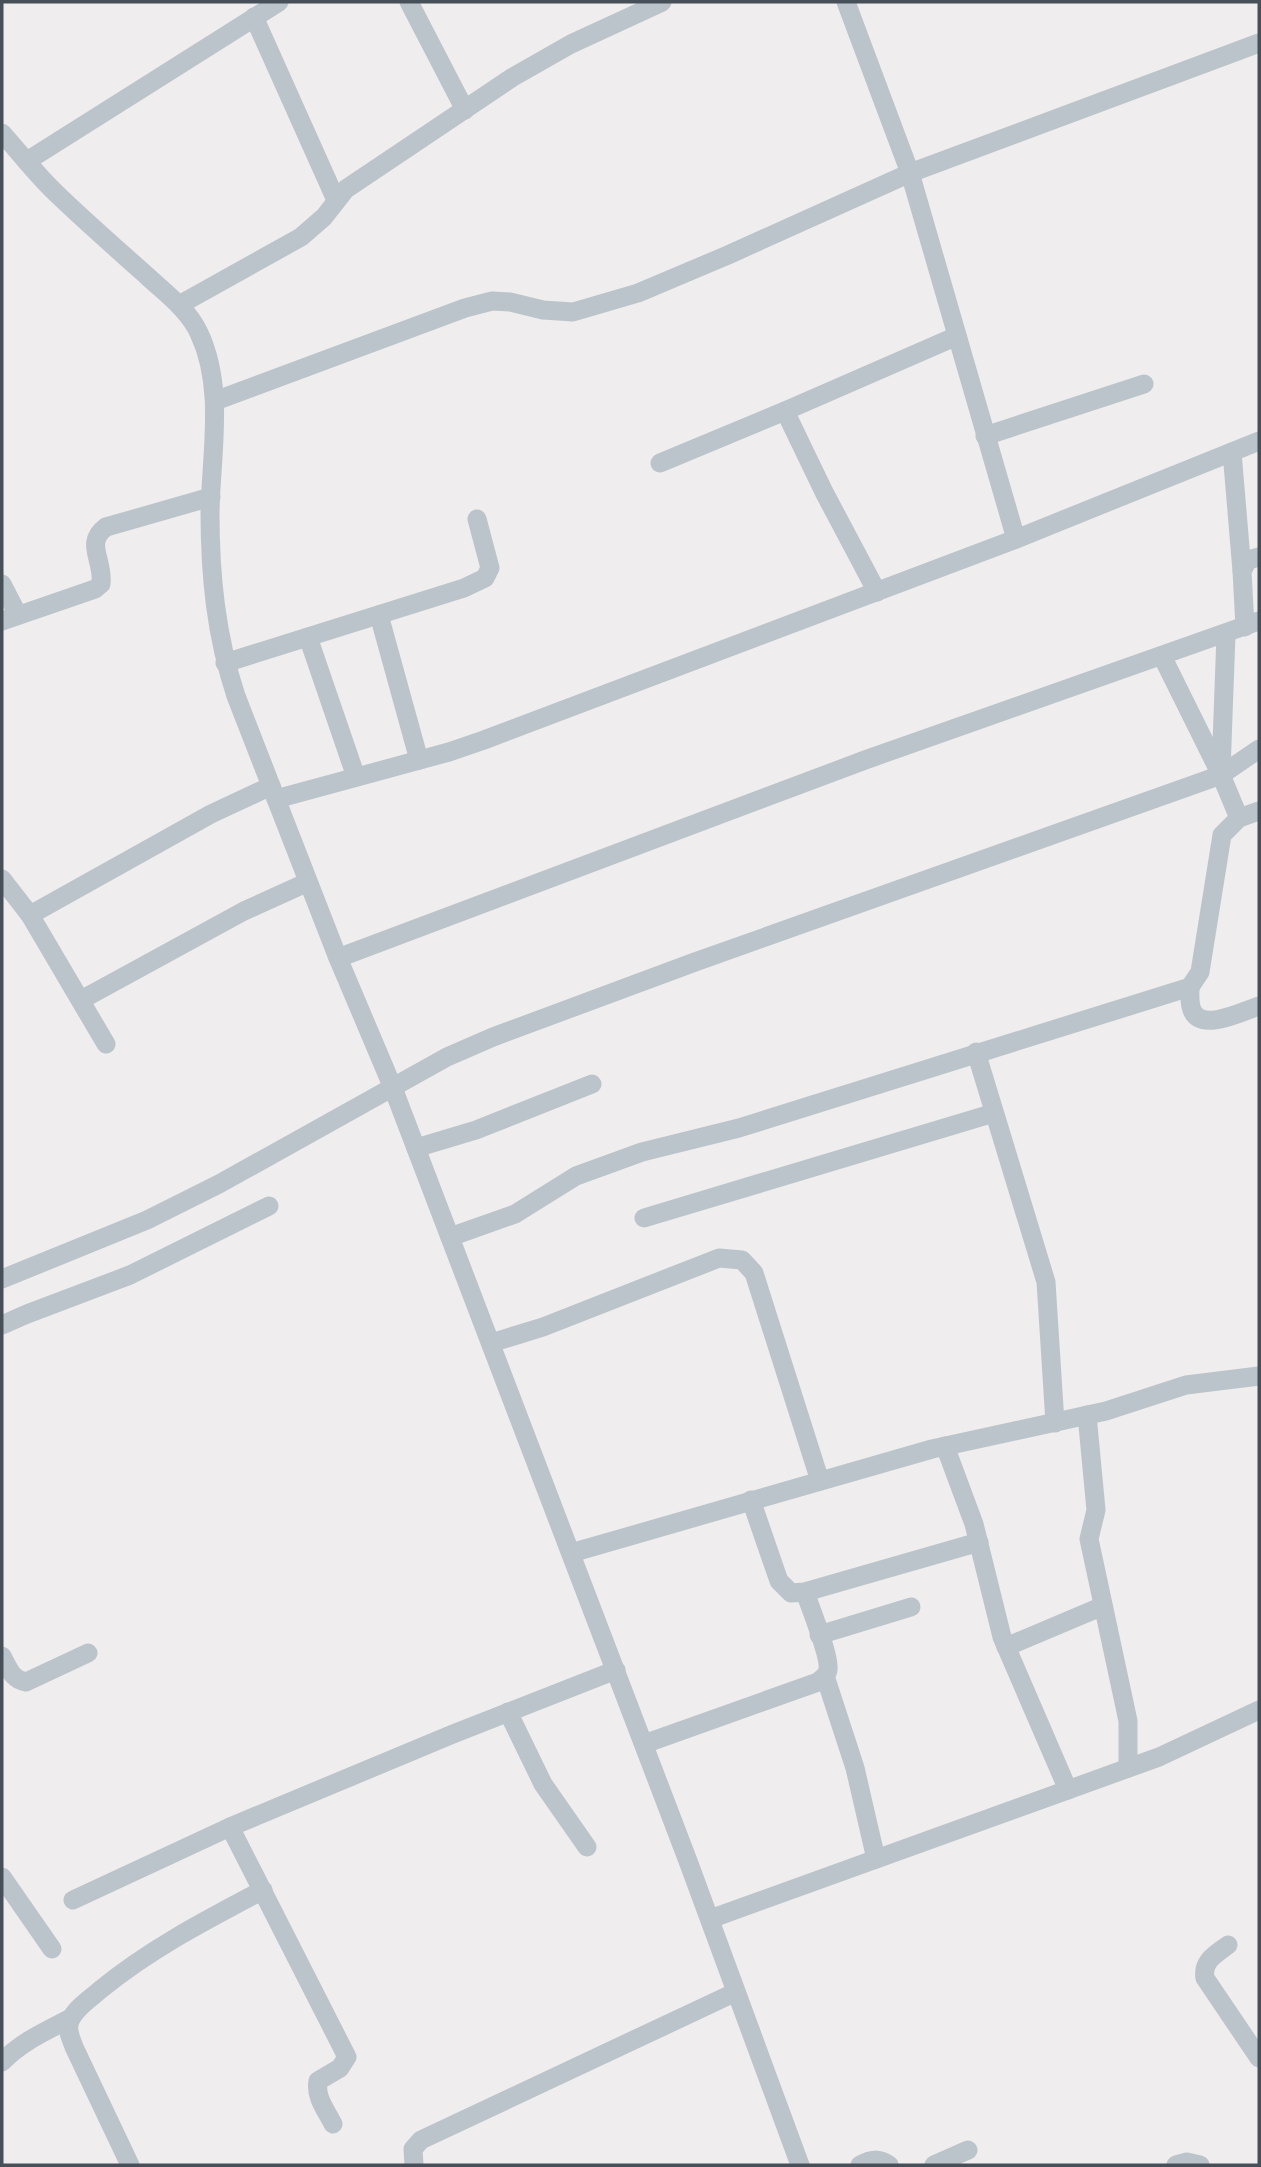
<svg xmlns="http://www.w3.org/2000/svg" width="1261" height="2167" viewBox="0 0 1261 2167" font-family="Ubuntu,sans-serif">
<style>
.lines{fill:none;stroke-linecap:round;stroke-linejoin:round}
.street{stroke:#bcc4cb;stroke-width:19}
</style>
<rect width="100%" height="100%" fill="#efeded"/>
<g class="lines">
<g class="street">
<path d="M409 2 465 110"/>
<path d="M846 2 910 173 1016 539"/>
<path d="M254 17 336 200"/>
<path d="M2 133C21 154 38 177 59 196 87 223 117 249 146 275 165 293 188 309 199 333 225 388 211 454 210 512 210 576 216 636 236 696L338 958 393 1088 688 1861 800 2165"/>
<path d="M27 161 279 2"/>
<path d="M179 305 301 237 324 217 346 189 513 77 571 44 662 2"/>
<path d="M215 401 465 308 492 301 510 302 543 310 573 312 638 293 728 255 910 173 1259 43"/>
<path d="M785 411 824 492 877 592"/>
<path d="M985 436 1144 384"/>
<path d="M1232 452 1242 571"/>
<path d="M660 463 785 411 957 336"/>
<path d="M2 584 18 615"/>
<path d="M379 615 419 760"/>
<path d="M2 621 95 589 101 584C104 560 84 543 106 527L211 497"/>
<path d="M1245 627 1242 571 1248 560 1259 557"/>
<path d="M308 637 356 777"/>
<path d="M1162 656 1221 775 1239 818"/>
<path d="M225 663 464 588 485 578 490 568 477 519"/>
<path d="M1221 771 1226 634"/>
<path d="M276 799 449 752 484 740 1016 539 1259 441"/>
<path d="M2 879 30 915 106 1044"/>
<path d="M30 915 211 814 271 786"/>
<path d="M338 958 865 760 1259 621"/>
<path d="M1190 987C1190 994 1189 1003 1192 1010 1201 1033 1243 1011 1259 1006"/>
<path d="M81 1000 244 911 308 882"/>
<path d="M976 1052 1046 1282 1055 1423"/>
<path d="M416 1148 476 1130 592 1084"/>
<path d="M644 1218 994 1113"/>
<path d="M450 1237 515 1214 576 1176 642 1152 739 1128 1190 987 1200 972 1222 835 1239 818 1259 811"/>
<path d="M2 1279 147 1220 219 1184 447 1057 493 1037 695 962 1221 775 1259 749"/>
<path d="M2 1325 27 1314 130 1275 269 1206"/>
<path d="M491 1343 543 1327 719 1258 742 1260 754 1273 820 1481"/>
<path d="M1087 1415 1096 1510 1089 1539 1128 1721V1768"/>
<path d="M945 1446 974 1524 1002 1637 1068 1790"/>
<path d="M751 1500 779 1581 791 1593 805 1592 979 1542"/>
<path d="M571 1553 932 1449 1106 1411 1186 1385 1259 1376"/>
<path d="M819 1635 911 1607"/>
<path d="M1006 1647 1103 1606"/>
<path d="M2 1656C8 1667 12 1680 26 1682L88 1653"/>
<path d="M825 1676 855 1768 876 1859"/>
<path d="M508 1712 543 1784 587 1847"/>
<path d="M644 1744 818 1682C822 1678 828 1675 828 1669 830 1656 810 1607 805 1592"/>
<path d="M230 1827 347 2057 340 2068 318 2081C315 2097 326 2110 333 2124"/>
<path d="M2 1877 52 1949"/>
<path d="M73 1900 230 1827 453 1734 616 1670"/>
<path d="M710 1919 1159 1757 1259 1710"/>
<path d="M1228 1945C1216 1954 1202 1961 1205 1978L1259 2058"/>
<path d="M2 2062C21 2042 46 2031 71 2018"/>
<path d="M130 2165 74 2047C71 2038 66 2030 70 2021 75 2008 90 1999 100 1990 150 1949 206 1920 263 1890"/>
<path d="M414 2165 413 2149 421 2140 736 1992"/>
<path d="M860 2165C871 2159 878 2158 889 2165"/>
<path d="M934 2165 968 2150"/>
<path d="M1176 2165 1187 2162 1200 2165"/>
</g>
</g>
<rect width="1261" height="2167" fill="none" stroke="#474f58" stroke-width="7"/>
</svg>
